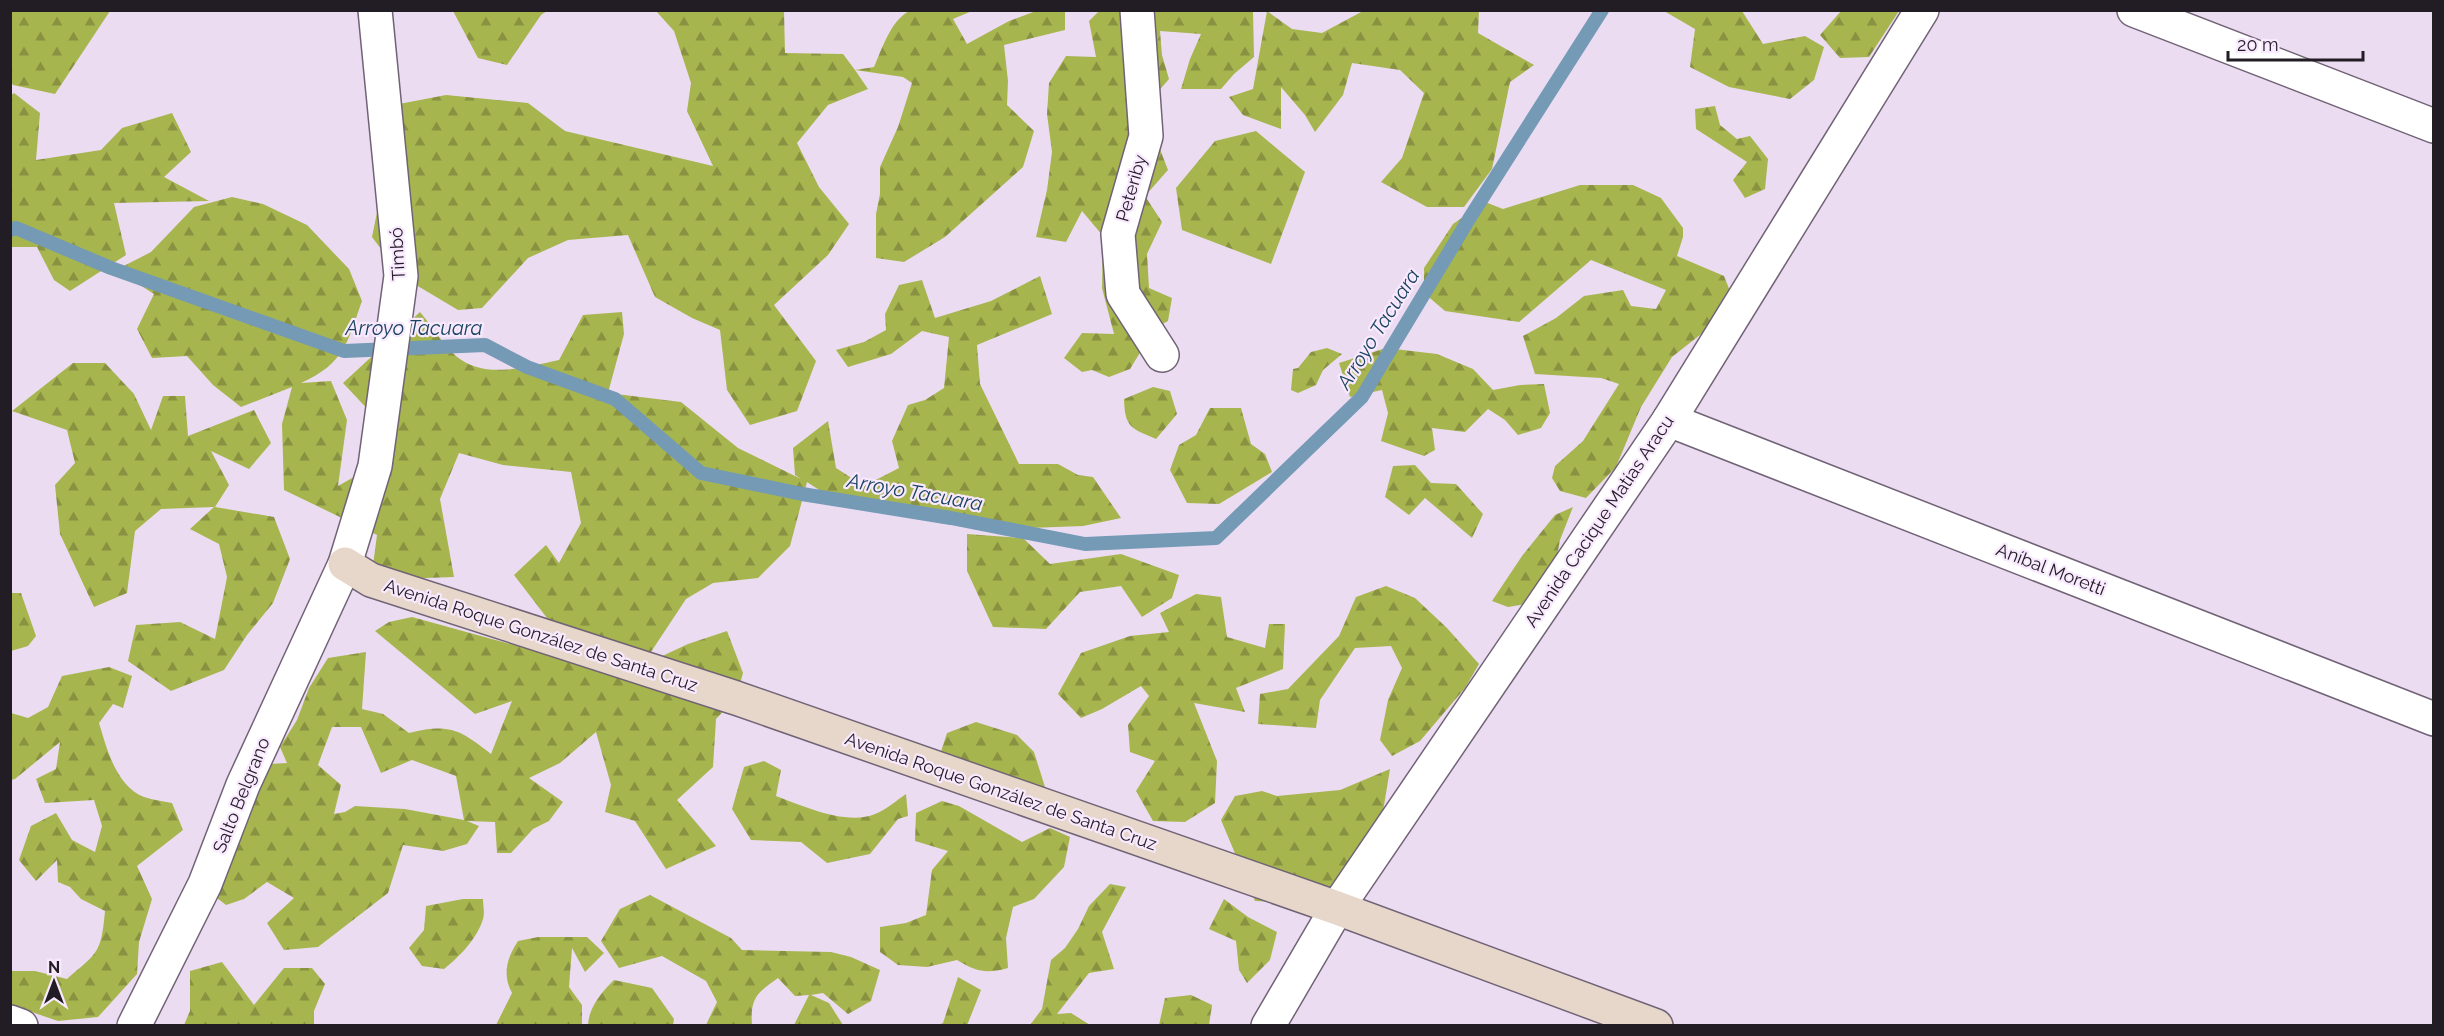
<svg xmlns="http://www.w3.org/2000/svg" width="2444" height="1036" viewBox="0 0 2444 1036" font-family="Raleway,sans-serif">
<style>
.forest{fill:url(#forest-firs);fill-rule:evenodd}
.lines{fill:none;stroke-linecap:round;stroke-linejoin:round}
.stream{stroke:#749ab6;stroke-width:14}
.street-casing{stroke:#716376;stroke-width:36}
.secondary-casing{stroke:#716376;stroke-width:36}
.street{stroke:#fff;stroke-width:33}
.secondary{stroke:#e7d7ca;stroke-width:33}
.labels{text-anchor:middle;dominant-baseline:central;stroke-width:4.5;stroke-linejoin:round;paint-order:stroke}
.street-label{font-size:18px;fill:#221c24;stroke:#f9e9ff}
.water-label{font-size:20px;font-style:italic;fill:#19445d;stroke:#f9e9ff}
</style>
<defs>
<pattern id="forest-firs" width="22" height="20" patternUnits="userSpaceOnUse" patternTransform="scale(1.5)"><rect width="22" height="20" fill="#a7b54e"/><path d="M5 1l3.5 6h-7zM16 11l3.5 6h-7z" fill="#889241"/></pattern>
</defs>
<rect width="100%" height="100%" fill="#ecdcf2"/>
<g class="forest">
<path d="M10 11 11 10 110 11 55 94 13 85 11 82Z"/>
<path d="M453 11H547L541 15 507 65 478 58Z"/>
<path d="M656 11H784L785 53 843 54 855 70 874 67C883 47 890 22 909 11H972L953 19 967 44 1009 21 1036 11H1065V30L1004 45 1008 81 1007 105 1034 131 1023 167 945 237 904 262 876 258V214L880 194V167L898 127 912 83 903 77 855 70 868 89 828 105 797 143 819 187 849 224 828 255 774 305 816 361 797 411 750 425 727 390 720 330 692 318 655 297 628 235 568 240 528 258 482 308 458 310 401 276 372 237 399 104 446 95 528 103 565 131 713 166 687 111 691 83 674 31Z"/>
<path d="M1099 11H1253L1254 57 1234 74 1221 89H1181L1190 59 1201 34 1160 31 1162 55 1169 79 1144 108 1168 170 1145 196 1162 222 1147 254 1149 288 1172 298 1168 321 1155 328 1130 369 1109 377 1092 370 1082 372 1064 358 1082 333 1114 334 1102 288 1103 236 1082 211 1066 242 1036 237 1047 190 1052 152 1047 114 1049 83 1066 56 1096 57 1089 21Z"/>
<path d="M1267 11 1292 29 1322 33 1363 11H1479L1478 33 1534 65 1510 82 1492 169 1464 207H1427L1381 182 1402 158 1424 93 1400 70 1352 63 1343 95 1315 132 1305 115 1281 87V129L1243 115 1229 97 1253 89Z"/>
<path d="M1664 11H1742L1763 44 1805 36 1824 47 1814 80 1790 99 1729 87 1690 67 1695 29Z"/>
<path d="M1841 11V10L1899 11 1869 57 1840 58 1820 35Z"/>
<path d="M14 93 40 113 36 160 101 150 122 128 172 113 191 152 164 177 209 201 114 203 126 255 70 291 54 280 37 247H11L10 96Z"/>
<path d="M1715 106 1720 125 1737 139 1750 136 1768 159 1765 189 1745 198 1733 180 1747 162 1696 129 1695 109Z"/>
<path d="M1256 131 1305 172 1271 264 1182 230 1176 188 1215 141Z"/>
<path d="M1580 185H1633L1661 198 1683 228V237L1677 256 1724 276 1730 291 1710 327 1672 357 1641 407 1616 467 1586 498 1560 491 1552 478 1555 466 1583 441 1619 384 1601 378 1535 374 1523 336 1556 318 1584 296 1623 290 1631 306 1656 309 1666 290 1591 260 1519 322 1445 311 1424 293V268L1453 224 1485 202 1503 209Z"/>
<path d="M232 197 263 204 307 225 349 269 362 301C347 343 345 363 301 383L331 381 347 420 338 486 375 465 390 433 343 383 420 312C432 326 442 344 456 356 484 380 526 367 559 360L583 315 622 312 624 334 608 393 681 402 738 448 801 479 795 475 793 448 828 421 836 468 864 486 899 468 892 441 908 405 925 400 944 388 949 337 922 331 891 354 848 367 836 350 864 342 886 330 885 314 899 285 922 280 935 318 991 301 1040 276 1052 314 977 345 980 384 1019 464H1058L1078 475 1093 477 1121 518 1083 526 1006 529 842 505 807 482 790 546 758 578 713 583 686 599 641 667 547 618 514 575 546 545 559 563 581 523 571 472 503 465 459 453 440 499 454 577 371 580 377 535 284 490 282 424 292 387 241 407 213 385 187 356 152 358 137 329 154 294 116 270 151 252 194 207Z"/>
<path d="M1327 348 1342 354 1323 370 1316 385 1298 393 1291 390 1293 369 1298 368 1311 352Z"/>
<path d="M1386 348 1437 354 1473 369 1493 390 1520 385 1544 384 1550 413 1541 428 1518 435 1505 420 1488 409 1465 432 1432 428 1435 450 1424 456 1381 441 1388 413 1382 390 1350 397 1339 363Z"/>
<path d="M73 363H105L134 394 151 430 163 396H185L188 436 254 410 271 443 249 469 211 451 229 485 215 507 274 517 290 559 273 603 247 635 224 670 171 691 128 661 136 625 180 622 215 639 227 577 219 544 190 529 214 507 161 509 135 531 127 593 94 607 60 534 55 485 75 463 67 430 12 411Z"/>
<path d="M1153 387 1170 391 1177 414 1156 439C1131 428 1125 428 1124 399Z"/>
<path d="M1210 408H1241L1251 444 1265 454 1272 472 1219 504 1187 503 1170 470 1179 445 1196 435Z"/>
<path d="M1415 465 1431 483 1456 484 1483 514 1472 538 1425 498 1409 515 1385 497 1393 466Z"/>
<path d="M1573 507 1560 540 1556 561 1526 604 1508 607 1492 601 1522 556 1555 515Z"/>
<path d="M967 534 1023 538 1050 564 1121 554 1179 575 1172 598 1142 617 1121 586 1080 592 1046 629 993 627 967 571Z"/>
<path d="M1386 586 1415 598 1447 628 1479 664 1465 688 1420 741 1392 756 1380 740 1388 700 1402 668 1391 646 1355 648 1320 700 1316 728 1258 724 1260 694 1288 689 1339 636 1356 597Z"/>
<path d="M11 593H21L36 636 28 646 11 651Z"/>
<path d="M1196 594 1221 597 1227 637 1265 648 1269 624H1285L1283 669 1236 688 1245 712 1194 703 1217 761 1215 803 1185 822 1153 821 1136 791 1155 761 1130 752 1128 725 1149 696 1141 686 1102 709 1081 718 1058 694 1081 653 1130 636 1169 632 1160 613Z"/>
<path d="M412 617 638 679 658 658 688 644 727 631 743 673 736 698 716 719 713 767 677 800 716 846 666 869 635 821 605 812 611 785 596 732 560 763 529 778 563 802 549 821 533 829 511 853H497L495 822 467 821 479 826 467 844 443 851 403 845 388 893 318 947 284 950 267 923 294 898 267 882 244 899 226 905 213 895 269 764 287 763 280 747 297 720 309 688 328 658 366 652 362 709 383 714 409 733C450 723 460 730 491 754L512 701 475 714 375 631 389 622ZM332 727H361L381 773 412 760 456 776 464 820 405 809 355 806 345 812 334 814 341 785 318 765Z"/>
<path d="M109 667 132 676 123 708 113 704 99 723C107 749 116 786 144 797 153 800 163 801 172 803L183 830 137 866 152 899 139 942 137 974 98 1017 58 1021 11 1005V971H35L67 979C98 952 101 954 105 911L81 899 70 887 58 882 57 860 36 881 19 860 31 826 56 813 72 840 95 852 102 826 94 800 45 803 36 779 56 769 60 742 15 779 11 780V713L28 718 48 707 62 676Z"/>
<path d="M976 722 1017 735 1034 752 1045 787H962L934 773 947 733Z"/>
<path d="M764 761 781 770 776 796C803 806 847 826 875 814 886 810 897 800 906 794L908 816 898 819 870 854 827 863 801 842 751 840 732 809 744 767Z"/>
<path d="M1390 769 1378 842 1317 904 1255 901 1221 820 1235 796 1262 791 1277 796 1340 790Z"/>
<path d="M942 801 959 806 1022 842 1050 828 1070 837 1064 867 1034 899 1013 907 1006 938 1008 968C986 974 977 972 957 960L927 967 898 965 880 952V927L906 923 926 915 932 870 948 851 915 841 916 813Z"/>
<path d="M1110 884 1126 887 1102 932 1114 969 1089 973 1057 1014 1071 1013 1090 1025H1030L1042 1009 1051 960 1065 948 1078 929 1089 906Z"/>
<path d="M650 895 731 938 742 950 831 952 851 957 880 970 871 1001 848 1014 823 993 811 995 829 1003 843 1025H794L809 995 795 996 778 978C757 993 750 998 752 1025H706L717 1002 706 981 662 956 619 968 601 941 620 909Z"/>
<path d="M463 899H483C483 905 485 914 483 919 477 939 459 957 444 969L422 966 409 948 424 930 426 906Z"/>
<path d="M1224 899 1248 917 1277 932 1270 960 1247 983 1239 970 1236 941 1209 929Z"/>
<path d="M538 937H587L604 953 585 972 572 948 569 987 582 1005V1025H496L512 993C502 974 507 958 518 941Z"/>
<path d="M222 962 254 1005 284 968H312L325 984 314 1011V1025H184L190 1011V971Z"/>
<path d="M958 977 981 990 968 1023 967 1025H938L943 1023Z"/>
<path d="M614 980 652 988 674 1019 673 1025H588C589 1007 601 993 614 980Z"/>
<path d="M1191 995 1212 1005 1209 1025H1159L1165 998Z"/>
</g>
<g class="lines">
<path class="stream" d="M10 230 16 228 111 268 344 351 485 345 527 367 615 399 701 473 802 494 951 518 1085 544 1216 538 1362 397 1469 219 1602 10"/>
<defs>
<g id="street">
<path d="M1137 10 1146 136 1118 234 1123 294 1162 355"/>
<path d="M2134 10 2434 126"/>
<path d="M1669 420 2434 719"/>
<path d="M10 1022 21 1026"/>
<path d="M134 1026 205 884 243 785 345 564 375 466 401 276 375 10"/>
<path d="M1268 1026 1337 908 1669 420 1922 10"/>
</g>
<path id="secondary" d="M345 564 371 580 736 698 1337 908 1656 1026"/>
</defs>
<use href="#street" class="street-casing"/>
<use href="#secondary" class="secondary-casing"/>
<use href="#street" class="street"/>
<use href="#secondary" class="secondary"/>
</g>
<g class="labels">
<g class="street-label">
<text transform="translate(1131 188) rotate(-74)">Peteriby</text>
<text transform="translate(397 254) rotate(-93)">Timbó</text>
<text transform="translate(1599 521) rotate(-56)">Avenida Cacique Matías Aracu</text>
<text transform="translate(2051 569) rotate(21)">Aníbal Moretti</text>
<text transform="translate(541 635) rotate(18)">Avenida Roque González de Santa Cruz</text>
<text transform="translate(1001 791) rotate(19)">Avenida Roque González de Santa Cruz</text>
<text transform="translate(241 795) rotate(-68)">Salto Belgrano</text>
</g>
<g class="water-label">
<text x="414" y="328">Arroyo Tacuara</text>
<text transform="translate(1378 329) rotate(-58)">Arroyo Tacuara</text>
<text transform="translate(915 492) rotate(10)">Arroyo Tacuara</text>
</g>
</g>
<rect width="2444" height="1036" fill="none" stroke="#221c24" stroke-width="24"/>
<g transform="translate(54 982)" stroke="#f9e9ff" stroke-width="4.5" paint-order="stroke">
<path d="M0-4.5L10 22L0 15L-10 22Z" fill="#221c24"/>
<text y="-9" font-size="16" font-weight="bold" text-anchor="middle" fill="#221c24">N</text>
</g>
<path d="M2228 51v9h135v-9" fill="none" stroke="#221c24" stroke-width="3"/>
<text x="2237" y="51" font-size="18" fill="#221c24" stroke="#f9e9ff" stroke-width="4.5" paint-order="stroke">20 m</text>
</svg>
